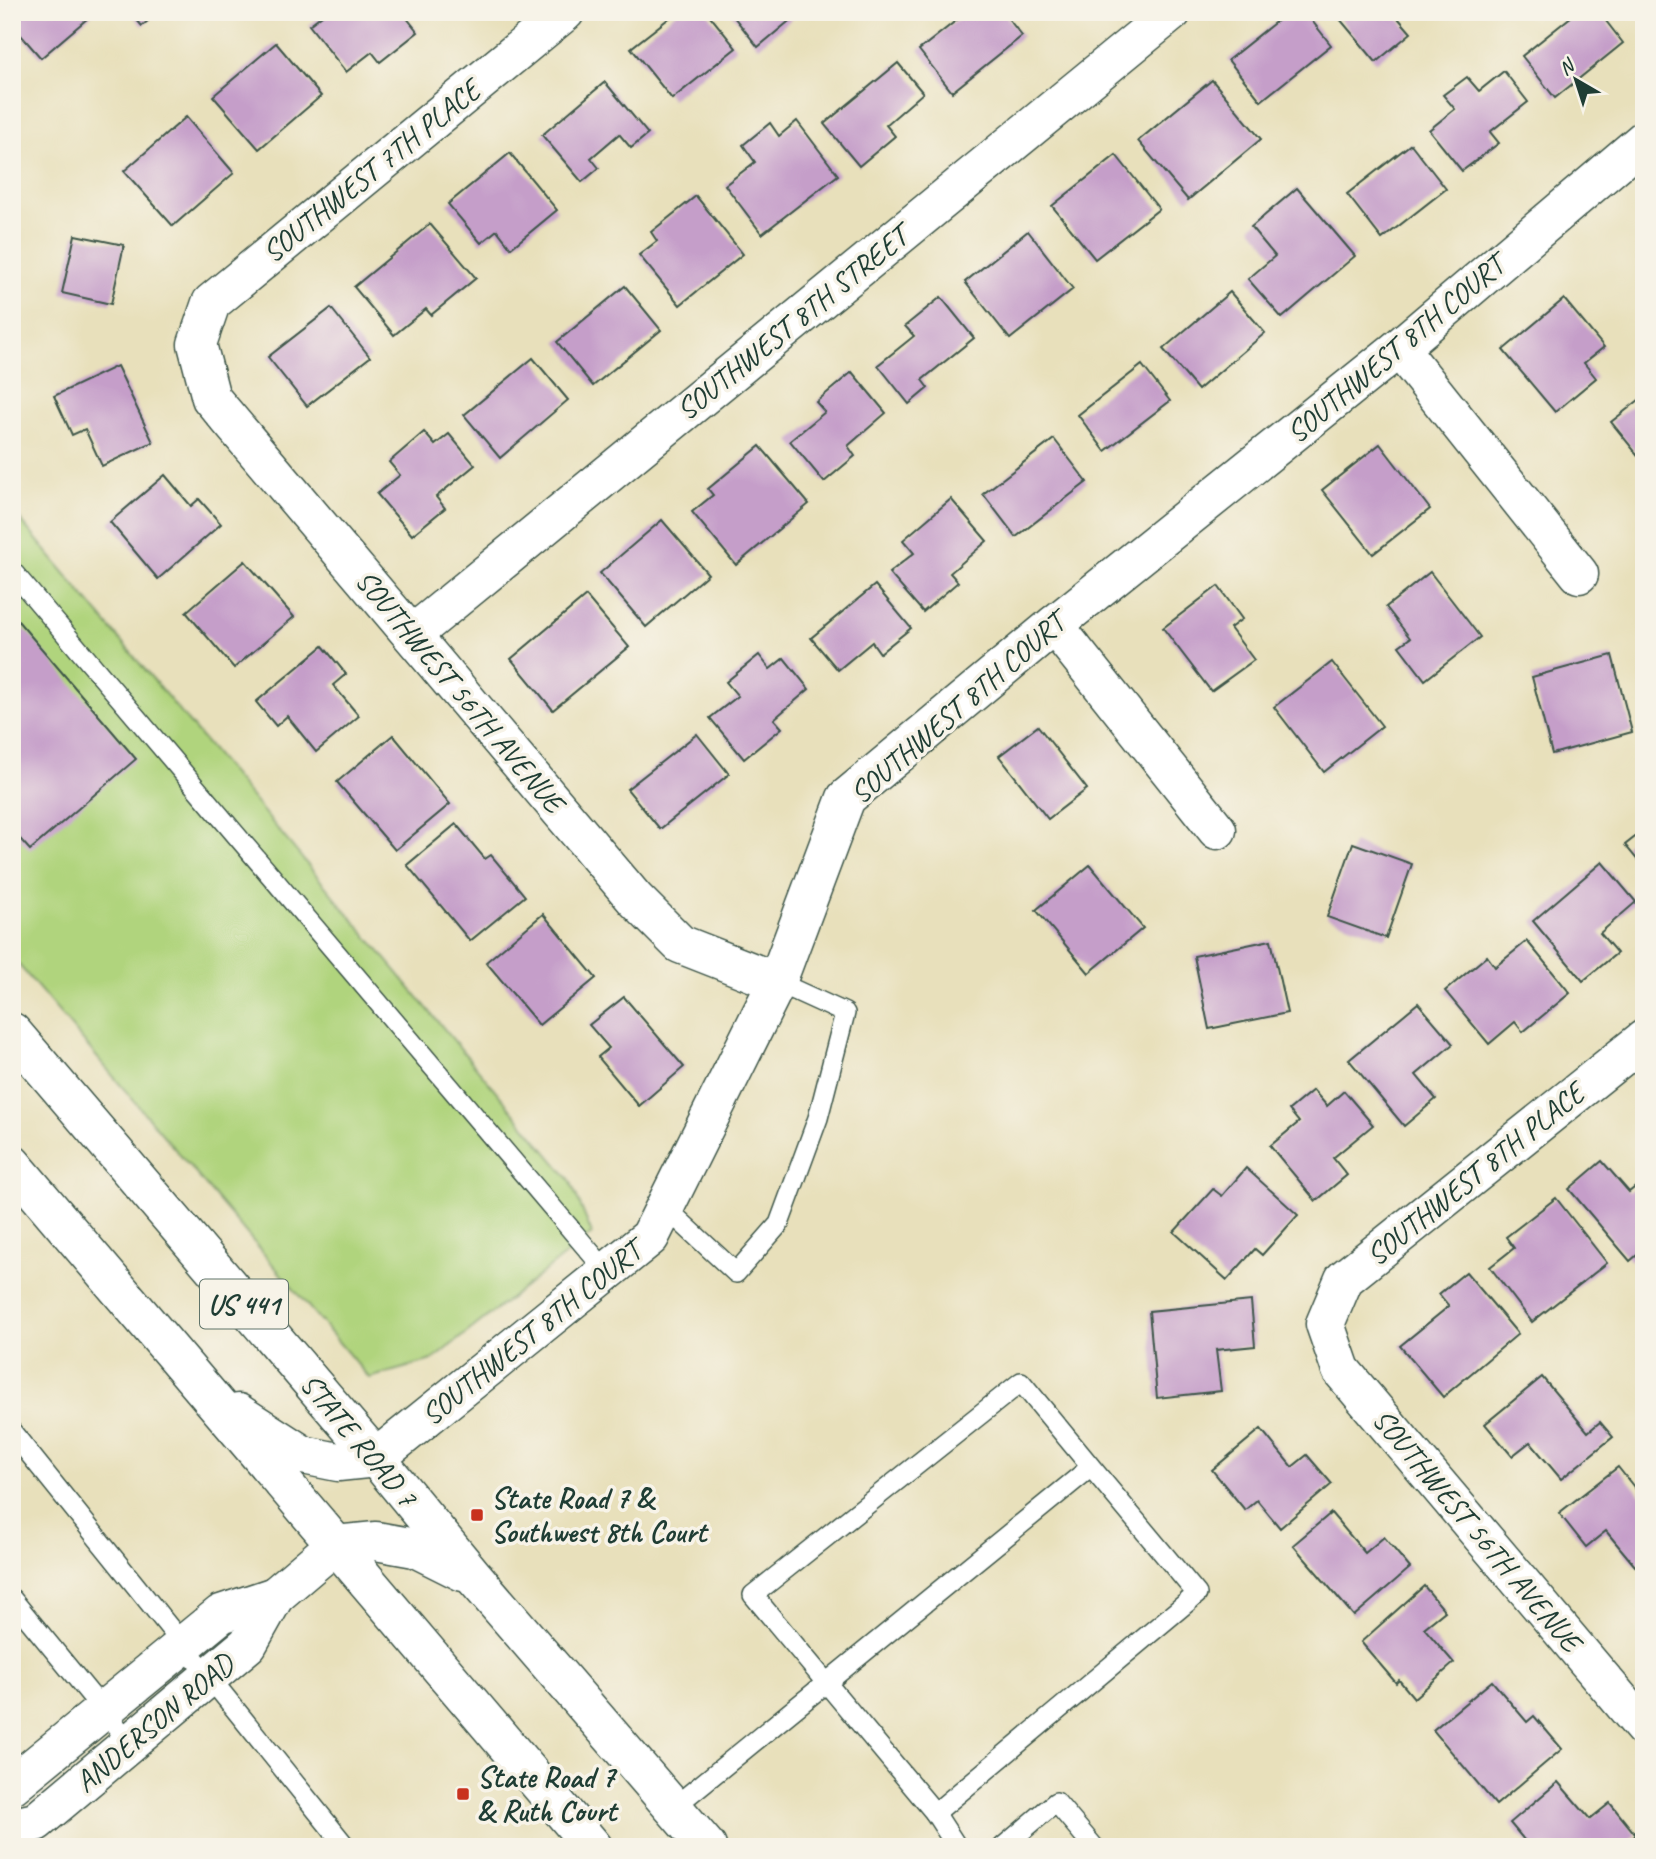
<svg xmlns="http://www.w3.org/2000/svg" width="1656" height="1859" viewBox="0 0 1656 1859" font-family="Caveat,sans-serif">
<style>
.green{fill:#b0d47d;stroke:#688858;stroke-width:2}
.building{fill:#c59ec9}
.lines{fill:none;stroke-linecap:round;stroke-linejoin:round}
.service-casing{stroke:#3d5548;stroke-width:22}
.minor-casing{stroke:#3d5548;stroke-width:41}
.primary-casing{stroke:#3d5548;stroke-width:41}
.service{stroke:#fff;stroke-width:19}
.minor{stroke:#fff;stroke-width:38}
.primary{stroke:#fff;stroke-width:38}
.poi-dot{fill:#c8321e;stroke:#f7f3e8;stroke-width:2.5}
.labels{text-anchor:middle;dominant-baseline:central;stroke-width:7;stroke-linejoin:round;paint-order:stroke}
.shield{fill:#f7f3e8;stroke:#60746a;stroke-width:2}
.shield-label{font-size:28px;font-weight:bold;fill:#1f3d34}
.street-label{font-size:30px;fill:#1f3d34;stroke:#f7f3e8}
.poi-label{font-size:30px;font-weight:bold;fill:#1f3d34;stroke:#f7f3e8;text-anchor:start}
</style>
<rect width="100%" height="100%" fill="#f7f3e8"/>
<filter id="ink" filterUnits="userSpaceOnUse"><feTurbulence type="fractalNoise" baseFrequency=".0143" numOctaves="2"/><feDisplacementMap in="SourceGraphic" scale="14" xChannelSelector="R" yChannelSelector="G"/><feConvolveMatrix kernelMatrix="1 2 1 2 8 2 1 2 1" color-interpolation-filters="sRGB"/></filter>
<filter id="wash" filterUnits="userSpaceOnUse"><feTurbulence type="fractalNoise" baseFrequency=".00686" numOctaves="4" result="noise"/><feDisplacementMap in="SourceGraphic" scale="28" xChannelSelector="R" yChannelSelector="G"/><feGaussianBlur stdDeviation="1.57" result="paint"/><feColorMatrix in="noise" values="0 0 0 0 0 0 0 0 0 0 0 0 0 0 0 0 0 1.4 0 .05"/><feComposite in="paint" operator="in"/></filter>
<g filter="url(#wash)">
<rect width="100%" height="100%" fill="#e8e0bb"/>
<path class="green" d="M12 510 570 1180 592 1234 432 1360 369 1378 12 957Z"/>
<g id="blocks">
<g class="building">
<path d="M25 12H95L41 58 12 25Z"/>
<path d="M130 12H158L142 26Z"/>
<path d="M326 12H402L418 32 380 62 372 52 346 72 309 25Z"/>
<path d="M677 12H707L736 48 672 99 631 48Z"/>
<path d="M730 12H800L758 47Z"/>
<path d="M967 12H1003L1022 36 952 92 919 50Z"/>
<path d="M1288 12H1305L1331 45 1261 101 1228 60Z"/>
<path d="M1334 12H1405L1398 18 1411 33 1376 62Z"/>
<path d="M1577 12H1599L1623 43 1555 98 1522 56Z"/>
<path d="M276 43 321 96 259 149 213 96Z"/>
<path d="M898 63 923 93 886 125 895 136 859 166 824 124Z"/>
<path d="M1504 71 1528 102 1490 132 1499 143 1462 171 1429 130 1455 109 1443 95 1467 77 1479 91Z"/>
<path d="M1212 80 1261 139 1188 200 1138 141Z"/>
<path d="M605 82 648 134 631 148 619 134 591 158 599 168 582 182 542 135Z"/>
<path d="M186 117 234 173 173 226 124 171Z"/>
<path d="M797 121 838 175 762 234 725 185 755 162 743 145 770 123 779 136Z"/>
<path d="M1411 144 1446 189 1382 239 1347 194Z"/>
<path d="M510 153 557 210 511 248 497 230 481 243 448 204Z"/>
<path d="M1116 155 1159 209 1095 259 1052 206Z"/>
<path d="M1297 188 1355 256 1282 318 1248 279 1275 256 1251 227Z"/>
<path d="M696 196 743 254 680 305 639 255 657 241 651 232Z"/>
<path d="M430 224 476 278 431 315 426 309 394 335 354 287Z"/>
<path d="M1028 231 1073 289 1010 339 965 282Z"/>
<path d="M75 235 124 245 111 304 62 293Z"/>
<path d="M625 286 661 330 593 386 557 342Z"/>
<path d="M1230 292 1265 333 1198 390 1163 349Z"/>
<path d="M941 297 974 338 922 380 928 388 909 404 878 365 914 336 905 326Z"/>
<path d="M1564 299 1604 347 1584 363 1596 378 1555 412 1503 350Z"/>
<path d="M331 308 370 357 307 406 268 357Z"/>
<path d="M533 358 568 400 500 458 464 415Z"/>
<path d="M1142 365 1170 401 1105 451 1078 415Z"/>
<path d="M117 366 153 442 102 466 85 429 72 435 54 396Z"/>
<path d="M852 372 886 413 848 446 855 456 824 482 790 441 825 412 816 402Z"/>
<path d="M1644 396V463L1611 422Z"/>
<path d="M424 432 435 445 449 434 475 465 436 497 445 508 412 535 377 494 400 475 389 462Z"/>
<path d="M1054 439 1087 482 1016 537 983 494Z"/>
<path d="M1380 444 1430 509 1373 554 1322 490Z"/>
<path d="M760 446 809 504 736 565 692 512 713 495 708 489Z"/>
<path d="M165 475 191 506 199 499 221 524 158 579 110 522Z"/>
<path d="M951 499 987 541 950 573 958 582 923 612 889 573 914 553 903 540Z"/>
<path d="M662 520 708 574 646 627 600 573Z"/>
<path d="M245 561 294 617 234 668 186 612Z"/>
<path d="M1430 572 1480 637 1425 680 1399 646 1410 638 1386 607Z"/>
<path d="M875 585 911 628 880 653 872 642 838 670 811 638Z"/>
<path d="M1218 586 1242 619 1230 628 1254 660 1211 691 1163 628Z"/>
<path d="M586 596 629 647 553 710 511 659Z"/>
<path d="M12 614 136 759 30 850 12 830Z"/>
<path d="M323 646 346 674 333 685 359 716 316 752 287 716 276 726 256 702Z"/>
<path d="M759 655 770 669 784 658 809 689 774 719 782 728 744 759 710 718 738 696 726 682Z"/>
<path d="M1612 655 1632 732 1552 754 1532 677Z"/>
<path d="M1332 662 1382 726 1324 772 1274 707Z"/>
<path d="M1038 726 1087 789 1048 819 999 756Z"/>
<path d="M697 734 729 774 660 829 627 789Z"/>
<path d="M393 735 450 804 395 850 337 782Z"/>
<path d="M456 824 485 859 491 855 525 896 470 941 407 865Z"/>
<path d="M1644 830V868L1625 845Z"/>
<path d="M1353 843 1412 864 1386 938 1327 917Z"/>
<path d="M1602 862 1636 902 1600 933 1617 953 1583 981 1533 921Z"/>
<path d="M1090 865 1143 928 1089 973 1036 910Z"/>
<path d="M543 914 596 978 539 1025 486 962Z"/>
<path d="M1271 940 1287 1013 1209 1029 1194 956Z"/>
<path d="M1527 941 1570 993 1523 1032 1515 1022 1489 1044 1445 991 1487 956 1495 967Z"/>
<path d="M624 997 684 1067 639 1106 598 1057 609 1048 589 1025Z"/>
<path d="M1418 1003 1453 1044 1416 1075 1436 1099 1404 1126 1349 1060Z"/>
<path d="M1313 1090 1327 1106 1344 1091 1373 1125 1333 1158 1347 1175 1316 1201 1270 1146 1299 1122 1289 1110Z"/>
<path d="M1602 1161 1629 1192 1644 1180V1249L1630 1261 1569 1189Z"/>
<path d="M1246 1168 1298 1215 1262 1255 1255 1249 1227 1280 1174 1232 1213 1189 1222 1196Z"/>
<path d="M1556 1198 1607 1263 1532 1322 1490 1267 1514 1248 1506 1237Z"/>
<path d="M1466 1272 1518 1334 1443 1397 1400 1346 1449 1306 1439 1294Z"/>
<path d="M1251 1301 1255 1346 1216 1350 1221 1391 1157 1398 1149 1311Z"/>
<path d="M1542 1377 1588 1432 1600 1422 1613 1437 1561 1479 1530 1442 1512 1456 1485 1424Z"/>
<path d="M1261 1429 1292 1467 1307 1455 1332 1484 1280 1528 1257 1500 1245 1510 1212 1470Z"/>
<path d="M1618 1467 1642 1497 1644 1496V1559L1635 1566 1606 1531 1586 1547 1559 1513Z"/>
<path d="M1331 1513 1365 1553 1384 1537 1410 1568 1354 1616 1293 1545Z"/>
<path d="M1424 1586 1445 1611 1424 1628 1454 1663 1414 1698 1399 1680 1396 1683 1361 1642Z"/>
<path d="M1492 1681 1527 1722 1534 1716 1562 1749 1496 1805 1433 1730Z"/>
<path d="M1558 1782 1590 1819 1610 1803 1636 1835 1622 1847H1530L1510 1823Z"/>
</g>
</g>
</g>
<g filter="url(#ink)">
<use href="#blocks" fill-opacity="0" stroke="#3d5548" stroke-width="2"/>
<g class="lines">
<defs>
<g id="service">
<path d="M12 571 607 1272"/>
<path d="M665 1207 736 1273 779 1224 818 1118 845 1013 777 982"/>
<path d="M12 1432 346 1847"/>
<path d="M12 1599 130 1743"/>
<path d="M674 1807 1091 1467 1021 1382 753 1595 935 1813 1197 1594 1091 1467"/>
<path d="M935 1813 957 1847"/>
<path d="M1003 1847 1056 1802 1094 1847"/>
</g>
<g id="minor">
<path d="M565 12 211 303 197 344 211 398 635 899 680 944 777 982"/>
<path d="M1399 348 1579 574"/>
<path d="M1054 625 1217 830"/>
<path d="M413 634 1172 12"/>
<path d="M1644 1039 1344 1279 1325 1324 1341 1370 1644 1728"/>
<path d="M376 1458 650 1237 777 982 846 798 1054 625 1399 348 1644 140"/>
<path d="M12 1785 221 1614 275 1596"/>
<path d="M12 1827 36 1822 248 1644 275 1596 335 1545"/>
</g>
<g id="primary">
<path d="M12 1032 376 1458 474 1577 707 1847"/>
<path d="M12 1164 593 1847"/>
<path d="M238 1413 303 1455 338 1462 376 1458"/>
<path d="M335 1545 376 1541 415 1548 463 1572"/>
</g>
</defs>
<use href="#service" class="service-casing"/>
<use href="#minor" class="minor-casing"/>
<use href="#primary" class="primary-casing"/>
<use href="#service" class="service"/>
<use href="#minor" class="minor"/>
<use href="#primary" class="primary"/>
</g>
</g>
<g class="poi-dot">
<rect x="470" y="1508" width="14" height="14" rx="3.5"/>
<rect x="456" y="1787" width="14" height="14" rx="3.5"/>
</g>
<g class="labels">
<rect class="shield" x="200" y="1279.5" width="88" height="49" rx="5"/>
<g class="shield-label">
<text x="244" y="1304">US 441</text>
</g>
<g class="street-label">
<text transform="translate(371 171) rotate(-39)">SOUTHWEST 7TH PLACE</text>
<text transform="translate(792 323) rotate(-39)">SOUTHWEST 8TH STREET</text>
<text transform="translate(1395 349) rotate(-40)">SOUTHWEST 8TH COURT</text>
<text transform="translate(460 691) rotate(50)">SOUTHWEST 56TH AVENUE</text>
<text transform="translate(957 708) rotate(-41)">SOUTHWEST 8TH COURT</text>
<text transform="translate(1475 1174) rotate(-39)">SOUTHWEST 8TH PLACE</text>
<text transform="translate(531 1333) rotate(-39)">SOUTHWEST 8TH COURT</text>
<text transform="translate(359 1440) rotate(50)">STATE ROAD 7</text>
<text transform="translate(1477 1530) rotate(50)">SOUTHWEST 56TH AVENUE</text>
<text transform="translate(154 1723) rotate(-40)">ANDERSON ROAD</text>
</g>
<g class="poi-label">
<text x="491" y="1498">State Road 7 &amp;<tspan x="491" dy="34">Southwest 8th Court</tspan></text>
<text x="477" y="1777">State Road 7<tspan x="477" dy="34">&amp; Ruth Court</tspan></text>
</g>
</g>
<rect width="1656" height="1859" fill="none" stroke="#f7f3e8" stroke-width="42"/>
<g transform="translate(1576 80) rotate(321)" stroke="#f7f3e8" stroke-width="5" paint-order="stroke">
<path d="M0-5L12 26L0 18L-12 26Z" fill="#1f3d34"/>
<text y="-10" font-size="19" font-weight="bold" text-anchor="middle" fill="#1f3d34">N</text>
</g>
</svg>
